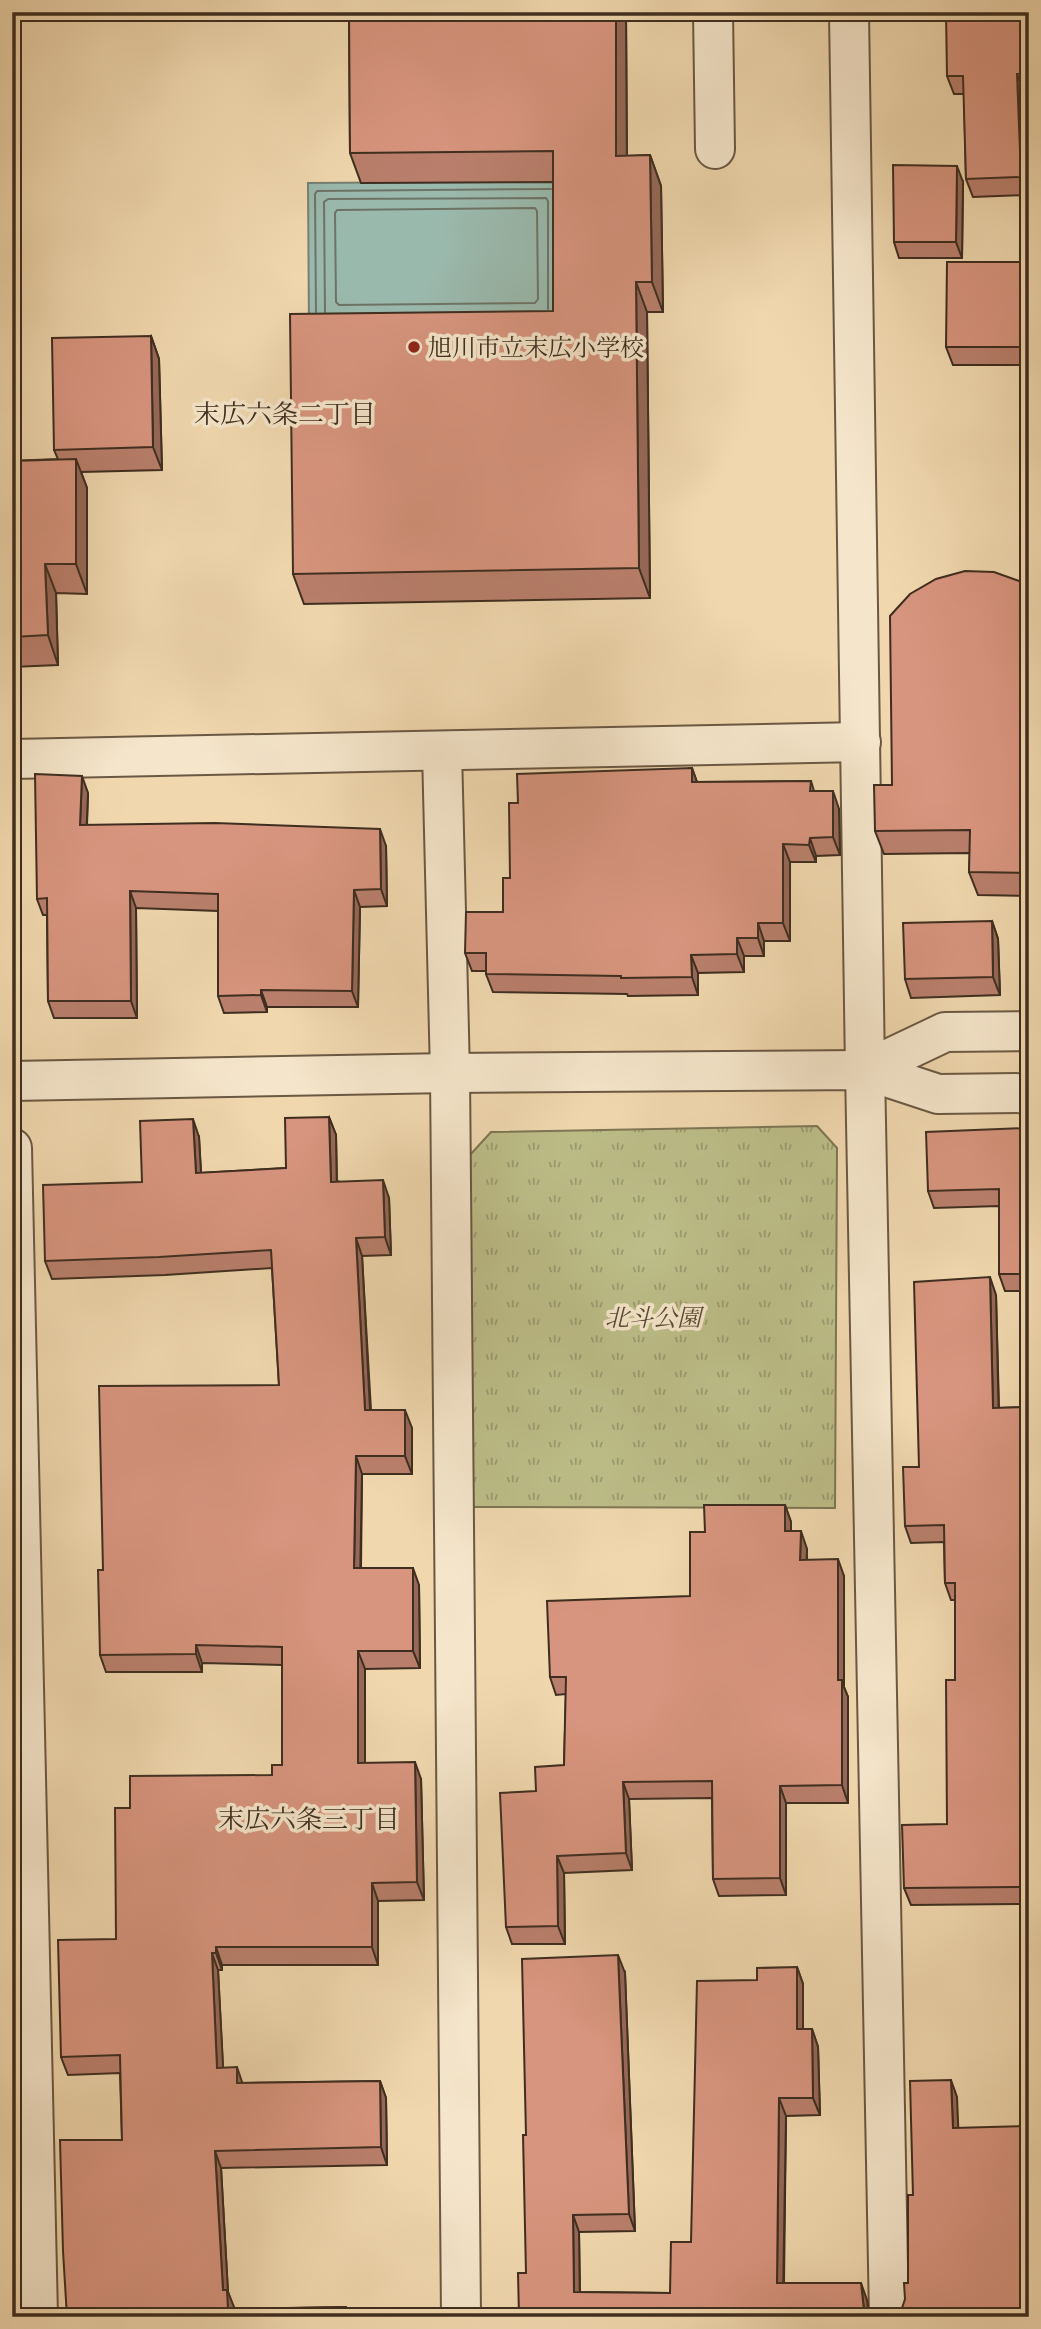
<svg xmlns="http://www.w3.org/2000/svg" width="1041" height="2329" viewBox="0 0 1041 2329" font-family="'EB Garamond','Noto Serif JP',serif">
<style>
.park{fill:url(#park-tufts);stroke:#7e7654;stroke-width:2}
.water{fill:#9ab9ad;stroke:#768174;stroke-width:2}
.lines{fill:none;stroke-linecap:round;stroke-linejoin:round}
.shore{stroke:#6c7466;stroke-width:2}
.minor-casing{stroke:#6b5843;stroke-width:42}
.minor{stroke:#f5e5ca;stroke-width:38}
.wall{fill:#b97f6c;stroke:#3f2e1f;stroke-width:2}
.shaded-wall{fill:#966858;stroke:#3f2e1f;stroke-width:2}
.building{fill:#d7947e;stroke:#3f2e1f;stroke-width:2}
.poi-dot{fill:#8f2418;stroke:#f5e5ca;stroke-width:2.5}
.labels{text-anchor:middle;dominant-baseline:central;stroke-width:7;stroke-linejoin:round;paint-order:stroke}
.poi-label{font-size:24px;fill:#3f2e1f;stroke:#f5e5ca;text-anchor:start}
.park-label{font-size:24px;font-style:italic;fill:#584b34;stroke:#f5e5ca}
.neighbourhood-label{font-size:26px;fill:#3f2e1f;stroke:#f5e5ca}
</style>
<defs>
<pattern id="park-tufts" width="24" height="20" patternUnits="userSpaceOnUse" patternTransform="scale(1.75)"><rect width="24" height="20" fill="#bcbd88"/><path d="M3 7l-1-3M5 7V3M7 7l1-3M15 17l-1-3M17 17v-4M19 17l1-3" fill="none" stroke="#9a9a6f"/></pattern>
</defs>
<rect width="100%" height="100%" fill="#f0d7ae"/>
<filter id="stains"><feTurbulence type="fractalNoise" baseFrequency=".00286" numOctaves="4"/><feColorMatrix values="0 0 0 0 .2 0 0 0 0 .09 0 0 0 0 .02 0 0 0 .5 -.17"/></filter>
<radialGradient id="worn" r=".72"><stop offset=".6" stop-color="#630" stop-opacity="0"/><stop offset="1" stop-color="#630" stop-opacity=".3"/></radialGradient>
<path class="park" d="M817 1126 837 1148 835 1508 473 1507 470 1155 491 1132Z"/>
<path class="water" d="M564 181V329L309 331 308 183Z"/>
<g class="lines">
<g class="shore">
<path d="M535 208 537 211 538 299 535 303 339 305 336 302 335 213 337 210Z"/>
<path d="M316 312 315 194 317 191 551 189"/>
<path d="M325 312 324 202 328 199 546 198 548 201V309"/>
</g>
<defs>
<g id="minor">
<path d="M713 12 715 149"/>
<path d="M849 12 865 1070 889 2317"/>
<path d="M442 751 450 1073 461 2317"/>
<path d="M12 759 861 742"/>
<path d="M865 1070 945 1032 1029 1031"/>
<path d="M12 1081 450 1073 865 1070 938 1094 1029 1093"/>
<path d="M12 1148 38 2317"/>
</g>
</defs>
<use href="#minor" class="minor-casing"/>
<use href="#minor" class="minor"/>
</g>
<g class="wall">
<path d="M349 12H626L627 156 650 155 661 186 663 312H647L650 598 304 604 293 574 553 311V182L361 183 350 153Z"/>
<path d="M1029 12V93H1024L1028 195 973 197 966 179 964 94H954L947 76Z"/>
<path d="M963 182 962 258H899L894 242Z"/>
<path d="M1023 262 1029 279V365H953L946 347Z"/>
<path d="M151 336 159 359 162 470 81 472 87 488V594L56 593 58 665 12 667V461L58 459 54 450Z"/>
<path d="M1029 587V896L978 895 969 872 970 853 884 854 875 831 892 785Z"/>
<path d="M692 768 697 782 811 781 814 791 839 809 840 855 816 856V862H790V941H764V956H744V972L698 973V995L628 996 627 994 493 992 486 974V971H472L465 953 503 912 510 878 518 803Z"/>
<path d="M88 793 87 825 386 846 387 906 360 907 358 1007H267V1012L224 1013 218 996V911L136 908 137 1018H54L48 1001 47 915H43L37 899Z"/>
<path d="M992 921 998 939 1000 995 911 998 905 979Z"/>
<path d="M1029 1102V1291H1005L999 1274V1206L934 1208 928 1191 1026 1128Z"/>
<path d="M329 1117 336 1135 337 1181 389 1198 391 1255 362 1256 371 1410 412 1428V1474H362L361 1568 419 1585 420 1668 365 1669V1763L421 1779 424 1900 378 1901V1965H222V1970H218L223 2068 243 2083 380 2081 386 2098 387 2165 221 2168 228 2292 234 2309 346 2307 349 2317H67L122 2140 120 2073 68 2075 61 2057 116 1939 130 1808 272 1775 282 1765V1665L202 1663V1672H106L100 1655 103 1570 279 1385 272 1268 165 1275 52 1279 45 1261 142 1182 199 1137 201 1173 286 1168Z"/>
<path d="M996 1295 999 1408 1029 1407V1904L911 1905 904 1888 947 1824 955 1680V1600H951L945 1583 944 1542 911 1543 905 1526 919 1467Z"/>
<path d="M785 1505 791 1522V1531L807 1549V1560L844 1576V1687L848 1697V1803H786V1895L719 1896 713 1879 712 1798 629 1799 632 1870 564 1873 565 1944H512L506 1927 536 1791 564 1765 566 1694 556 1695 550 1677 690 1596 705 1532Z"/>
<path d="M797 1967 803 1984V2029H812L818 2047 820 2115 786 2116 784 2283 867 2300 869 2315 519 2317 526 2273V2135L625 1973 635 2231 579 2232 580 2292 670 2293 691 2242 757 1980Z"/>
</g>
<g class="shaded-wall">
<path d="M616 12H626L627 186 616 156Z"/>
<path d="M1017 74 1024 93 1028 195 1021 177Z"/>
<path d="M650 155 661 186 663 312 652 282Z"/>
<path d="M957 166 963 182 962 258 956 242Z"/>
<path d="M1023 262 1029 279V364L1023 347Z"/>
<path d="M636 282 647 312 650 598 639 568Z"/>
<path d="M151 336 159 359 162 470 153 447Z"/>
<path d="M76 459 87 488V594L76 564Z"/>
<path d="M45 564 56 593 58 665 48 635Z"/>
<path d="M692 768 698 785 692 782Z"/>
<path d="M82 776 88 793 86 842 80 825Z"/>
<path d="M833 791 839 809 840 855 833 837Z"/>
<path d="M380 829 386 846 387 906 381 889Z"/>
<path d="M810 838 816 856V862L809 845Z"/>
<path d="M783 844 790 862V941L783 923Z"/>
<path d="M354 890 360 907 358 1007 352 991Z"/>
<path d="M130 891 136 908 137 1018 131 1001Z"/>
<path d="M992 921 998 939 1000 995 993 977Z"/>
<path d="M758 923 764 941V956L758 938Z"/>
<path d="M737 938 744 956V972L737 954Z"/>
<path d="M691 955 698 973V995L692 977Z"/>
<path d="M261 990 267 1007V1012L261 995Z"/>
<path d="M329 1117 336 1135 337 1199 331 1182Z"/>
<path d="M193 1119 199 1137 202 1191 196 1173Z"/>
<path d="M383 1180 389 1198 391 1255 385 1237Z"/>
<path d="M356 1238 362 1256 371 1428 365 1410Z"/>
<path d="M990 1277 996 1295 999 1426 993 1408Z"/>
<path d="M405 1410 412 1428V1474L405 1456Z"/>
<path d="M356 1456 362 1474 360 1586 354 1568Z"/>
<path d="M785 1505 791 1522V1548L785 1531Z"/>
<path d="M801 1531 807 1549 806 1577 800 1560Z"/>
<path d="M838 1559 844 1576V1687L848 1697V1803L842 1785 838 1680Z"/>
<path d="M413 1568 419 1585 420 1668 413 1651Z"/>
<path d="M196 1645 202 1663V1672L196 1654Z"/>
<path d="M358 1651 365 1669V1780L358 1763Z"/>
<path d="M415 1762 421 1779 424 1900 417 1882Z"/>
<path d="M623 1782 629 1799 632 1870 626 1853Z"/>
<path d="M780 1786 786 1803V1895L780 1878Z"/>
<path d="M557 1856 564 1873 565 1944 558 1926Z"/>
<path d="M372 1883 378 1901V1965L372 1947Z"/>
<path d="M216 1947 222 1965V1970L216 1953Z"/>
<path d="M212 1953 218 1970 224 2085 217 2068Z"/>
<path d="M618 1955 625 1973 635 2231 629 2214Z"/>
<path d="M797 1967 803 1984V2047L797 2029Z"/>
<path d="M812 2029 818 2047 820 2115 813 2098Z"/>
<path d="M237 2067 243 2085 237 2083Z"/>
<path d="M951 2080 957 2097 959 2145 953 2128Z"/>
<path d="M380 2081 386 2098 387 2165 381 2147Z"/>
<path d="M779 2098 786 2116 783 2300 777 2283Z"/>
<path d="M215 2151 221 2168 228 2292 234 2307V2317L228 2309 223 2290Z"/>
<path d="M573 2215 579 2232 580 2309 574 2292Z"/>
<path d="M861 2283 867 2300 869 2317 864 2310Z"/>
</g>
<g class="building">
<path d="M349 12H616V156L650 155 652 282H636L639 568 293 574 290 314 553 311V151L350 153Z"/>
<path d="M946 12H1029V74H1017L1021 177 966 179 963 76H947Z"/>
<path d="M893 165 957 166 956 242H894Z"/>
<path d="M947 262H1023V347H946Z"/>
<path d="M151 336 153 447 54 450 52 338Z"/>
<path d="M76 459V564H45L48 635 12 637V461Z"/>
<path d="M965 571 994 572 1022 582 1029 587V873L969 872 970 830 875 831 874 785H892L890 616 910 594 936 579Z"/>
<path d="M692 768V782L811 781 810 791H833V837L810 838 809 845 783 844V923H758V938H737V954L691 955 692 977 621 978V976L486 974V953H465L466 912H503V878H510L509 803H518L517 774Z"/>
<path d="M35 774 82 776 80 825 215 823 380 829 381 889 354 890 352 991 261 990V995L218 996V894L130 891 131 1001H48L47 898 37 899Z"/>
<path d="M992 921 993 977 905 979 903 923Z"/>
<path d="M1025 1102H1029V1274H999V1189L928 1191 926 1132 1026 1128Z"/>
<path d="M329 1117 331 1182 383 1180 385 1237 356 1238 365 1410H405V1456H356L354 1568H413V1651H358V1763L415 1762 417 1882 372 1883V1947H216V1953H212L217 2068 237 2067V2083L380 2081 381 2147 215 2151 223 2290H227L228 2309 346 2307V2317H67L63 2251 60 2140H122L120 2055 61 2057 58 1940 116 1939 115 1808H130V1776L272 1775V1765H282V1647L196 1645V1654L100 1655 98 1570H103L99 1386 279 1385 271 1250 159 1257 45 1261 43 1185 142 1182 140 1121 193 1119 196 1173 286 1168 285 1118Z"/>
<path d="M990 1277 993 1408 1029 1407V1887L904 1888 902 1825 947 1824 946 1680H955V1583H945L944 1525 905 1526 903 1467H919L914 1282Z"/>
<path d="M704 1505H785V1531H801L800 1560 838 1559V1680H842V1785L780 1786V1878L713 1879 712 1781 623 1782 626 1853 557 1856 558 1926 506 1927 500 1793 536 1791 535 1767 564 1765 566 1677H550L547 1601 690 1596V1532H705Z"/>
<path d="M618 1955 629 2214 573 2215 574 2292 670 2293 671 2242H691L697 1981 757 1980V1968L797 1967V2029H812L813 2098H779L777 2283H861L864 2310 870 2317H519L518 2273H526L523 2135H526L522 1959Z"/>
<path d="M951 2080 953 2128 1029 2126V2317H895L901 2311 905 2299 904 2283H908V2195H913L910 2081Z"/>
</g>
<circle class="poi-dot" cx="414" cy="347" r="7"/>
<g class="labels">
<g class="poi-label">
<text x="428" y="347">旭川市立末広小学校</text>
</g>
<g class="park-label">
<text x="653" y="1317">北斗公園</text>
</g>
<g class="neighbourhood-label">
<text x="285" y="414">末広六条二丁目</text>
<text x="309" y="1819">末広六条三丁目</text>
</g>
</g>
<rect width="1041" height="2329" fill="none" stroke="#f0d7ae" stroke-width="42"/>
<rect x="14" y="14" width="1013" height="2301" fill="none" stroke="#3f2e1f" stroke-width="3.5"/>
<rect x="21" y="21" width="999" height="2287" fill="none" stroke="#3f2e1f" stroke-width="2"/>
<rect width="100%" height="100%" filter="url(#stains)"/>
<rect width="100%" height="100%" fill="url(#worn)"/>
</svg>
